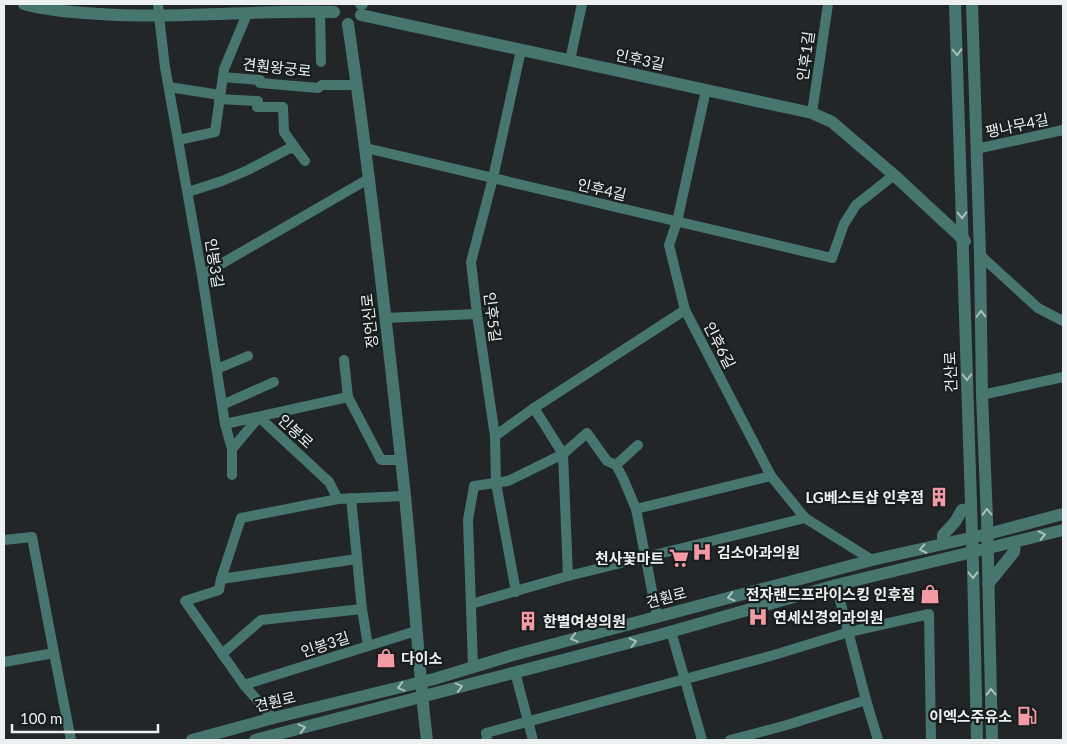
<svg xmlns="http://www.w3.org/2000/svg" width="1067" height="744" viewBox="0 0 1067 744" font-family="Lato,'Noto Sans KR',sans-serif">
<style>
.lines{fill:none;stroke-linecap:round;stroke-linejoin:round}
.minor{stroke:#477570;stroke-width:10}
.tertiary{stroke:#477570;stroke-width:12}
.oneway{stroke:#abbfbd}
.labels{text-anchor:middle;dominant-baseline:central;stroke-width:4.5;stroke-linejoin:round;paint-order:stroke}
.street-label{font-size:15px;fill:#edf0f1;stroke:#181d1e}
.poi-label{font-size:15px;font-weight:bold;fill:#edf0f1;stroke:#181d1e;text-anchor:end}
</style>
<rect width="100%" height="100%" fill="#222628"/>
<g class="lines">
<g class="minor">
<path d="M158 4 159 16 165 67 202 275 225 424 232 449V475"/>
<path d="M320 12 321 62"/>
<path d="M570 60 582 4"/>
<path d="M223 77 260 80V83L318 88 322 85H357"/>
<path d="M169 87 220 95"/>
<path d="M706 90 677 222 669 245 685 310 771 476 805 518 872 560"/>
<path d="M219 99 258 101 257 107H283L284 132 296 149"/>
<path d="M812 113 828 4"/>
<path d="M178 140 215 132 224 69 247 14"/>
<path d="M366 148 832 258 844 224 856 205 894 175"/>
<path d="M976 149 1063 130"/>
<path d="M188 192 222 181 248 170 290 148 296 149 305 161"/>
<path d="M980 255 1038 308 1063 321"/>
<path d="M202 275 370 178"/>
<path d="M385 318 477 314"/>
<path d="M344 360 348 397 381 460H400"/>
<path d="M217 369 248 356"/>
<path d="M982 395 1063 377"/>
<path d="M222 405 274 382"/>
<path d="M534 408 563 454 568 576"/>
<path d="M225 424 348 397"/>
<path d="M495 436 534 408 685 310"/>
<path d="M232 449 259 417 329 482 338 499"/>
<path d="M616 465 638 445"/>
<path d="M351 498 362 609 368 646"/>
<path d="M636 509 771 476"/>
<path d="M4 540 32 537 54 653 71 740"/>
<path d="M221 579 357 559"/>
<path d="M836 585 866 700 878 740"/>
<path d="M516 592 496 483 495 436 477 314 471 262 493 178 521 50"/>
<path d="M471 604 568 576 805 518"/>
<path d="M671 631 702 740"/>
<path d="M222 654 261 620 362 609"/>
<path d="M4 662 54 653"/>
<path d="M473 666 468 520 474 486 508 481 563 454 587 433 607 461 616 465 623 478 636 509 657 616"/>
<path d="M515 672 533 740"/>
<path d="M244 685 416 631"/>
<path d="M273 718 244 685 185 601 219 590 221 579 241 518 338 499 405 496"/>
<path d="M487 740 486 733 774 655 849 632 929 614 931 740"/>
<path d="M730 740 787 725 866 700"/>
</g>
<g class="tertiary">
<path d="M24 4C49 11 75 12 100 14 178 19 256 10 334 12"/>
<path d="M361 4H362"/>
<path d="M955 4 973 566 977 740"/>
<path d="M972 4 980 255 982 395 987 519 992 740"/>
<path d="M361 15 812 113 832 122 894 175 965 241"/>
<path d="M348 24C371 181 388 338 405 496 412 568 417 641 424 714L427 740"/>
<path d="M943 544V535L955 522 962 510 971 509"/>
<path d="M988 584 1014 552 1015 542"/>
<path d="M192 740 273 718 434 679 513 655 872 560 988 534 1063 514"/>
<path d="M255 740 659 635 836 585 1063 530"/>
</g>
</g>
<defs><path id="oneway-chevron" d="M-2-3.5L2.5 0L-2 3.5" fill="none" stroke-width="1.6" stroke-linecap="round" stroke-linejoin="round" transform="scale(1.25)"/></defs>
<g class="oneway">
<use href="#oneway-chevron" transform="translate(957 52) rotate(88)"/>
<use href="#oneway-chevron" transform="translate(962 215) rotate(89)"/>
<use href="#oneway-chevron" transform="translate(981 314) rotate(-91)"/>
<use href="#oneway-chevron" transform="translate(967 377) rotate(88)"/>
<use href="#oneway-chevron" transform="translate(987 512) rotate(-92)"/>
<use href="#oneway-chevron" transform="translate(1042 535) rotate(-13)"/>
<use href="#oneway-chevron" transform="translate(923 549) rotate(168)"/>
<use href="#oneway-chevron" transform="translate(973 575) rotate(89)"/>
<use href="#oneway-chevron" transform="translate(731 597) rotate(165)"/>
<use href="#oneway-chevron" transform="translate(574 638) rotate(165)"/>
<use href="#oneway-chevron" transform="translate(633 642) rotate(-14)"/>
<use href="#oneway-chevron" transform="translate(401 687) rotate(165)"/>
<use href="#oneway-chevron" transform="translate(459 687) rotate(-15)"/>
<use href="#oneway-chevron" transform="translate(991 692) rotate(-91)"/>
<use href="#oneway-chevron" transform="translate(302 728) rotate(-15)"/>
</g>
<defs>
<symbol id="building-bare" viewBox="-9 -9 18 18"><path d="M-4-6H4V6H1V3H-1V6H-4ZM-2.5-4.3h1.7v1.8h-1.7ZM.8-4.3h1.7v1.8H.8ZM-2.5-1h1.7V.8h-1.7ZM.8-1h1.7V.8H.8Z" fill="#f49aa4" stroke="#181d1e" stroke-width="2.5" paint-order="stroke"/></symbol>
<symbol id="hospital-bare" viewBox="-9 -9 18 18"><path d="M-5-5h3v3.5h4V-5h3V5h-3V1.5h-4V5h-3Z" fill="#f49aa4" stroke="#181d1e" stroke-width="2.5" paint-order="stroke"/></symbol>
<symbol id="supermarket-bare" viewBox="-9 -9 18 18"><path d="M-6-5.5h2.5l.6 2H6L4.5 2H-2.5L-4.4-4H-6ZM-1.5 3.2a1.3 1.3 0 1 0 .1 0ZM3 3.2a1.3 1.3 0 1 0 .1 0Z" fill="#f49aa4" stroke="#181d1e" stroke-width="2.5" paint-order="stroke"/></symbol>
<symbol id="shop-bare" viewBox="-9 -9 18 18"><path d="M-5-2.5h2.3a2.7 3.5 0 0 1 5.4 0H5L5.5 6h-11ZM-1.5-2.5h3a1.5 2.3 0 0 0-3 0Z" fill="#f49aa4" stroke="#181d1e" stroke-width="2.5" paint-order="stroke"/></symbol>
<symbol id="fuel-bare" viewBox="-9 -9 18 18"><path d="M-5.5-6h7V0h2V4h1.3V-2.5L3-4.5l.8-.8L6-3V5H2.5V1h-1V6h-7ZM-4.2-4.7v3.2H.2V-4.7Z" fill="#f49aa4" stroke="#181d1e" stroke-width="2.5" paint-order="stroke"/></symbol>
</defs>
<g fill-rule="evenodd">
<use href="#building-bare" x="925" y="483" width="28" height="28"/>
<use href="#hospital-bare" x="688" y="538" width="28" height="28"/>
<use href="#supermarket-bare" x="665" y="544" width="28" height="28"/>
<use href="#shop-bare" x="916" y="580" width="28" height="28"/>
<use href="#hospital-bare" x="744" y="603" width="28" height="28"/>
<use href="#building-bare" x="514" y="607" width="28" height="28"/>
<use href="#shop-bare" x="372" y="644" width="28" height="28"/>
<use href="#fuel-bare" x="1013" y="702" width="28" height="28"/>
</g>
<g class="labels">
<g class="street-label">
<text transform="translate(805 56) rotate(-82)">인후1길</text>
<text transform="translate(640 59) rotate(12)">인후3길</text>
<text transform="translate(277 67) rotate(6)">견훤왕궁로</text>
<text transform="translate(1017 125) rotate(-12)">팽나무4길</text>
<text transform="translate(602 189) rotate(13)">인후4길</text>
<text transform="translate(215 263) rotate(81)">인봉3길</text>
<text transform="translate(493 317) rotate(83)">인후5길</text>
<text transform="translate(369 321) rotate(-96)">정언신로</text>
<text transform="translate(720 345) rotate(63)">인후6길</text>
<text transform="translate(950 372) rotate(-92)">건산로</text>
<text transform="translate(296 431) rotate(43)">인봉로</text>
<text transform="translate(666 597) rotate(-15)">견훤로</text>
<text transform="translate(325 644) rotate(-18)">인봉3길</text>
<text transform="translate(275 701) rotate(-14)">견훤로</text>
</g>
<g class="poi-label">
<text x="924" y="497">LG베스트샵 인후점</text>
<text x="717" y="552" text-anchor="start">김소아과의원</text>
<text x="664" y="558">천사꽃마트</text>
<text x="915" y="594">전자랜드프라이스킹 인후점</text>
<text x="773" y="617" text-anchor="start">연세신경외과의원</text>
<text x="543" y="621" text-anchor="start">한별여성의원</text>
<text x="401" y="658" text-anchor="start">다이소</text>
<text x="1012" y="716">이엑스주유소</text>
</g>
</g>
<rect width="1067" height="744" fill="none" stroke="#edf0f1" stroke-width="10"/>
<path d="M12 724v8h146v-8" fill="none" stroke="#edf0f1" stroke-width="2.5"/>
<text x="20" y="724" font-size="15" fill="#edf0f1" stroke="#181d1e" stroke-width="4" paint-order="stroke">100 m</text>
</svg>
